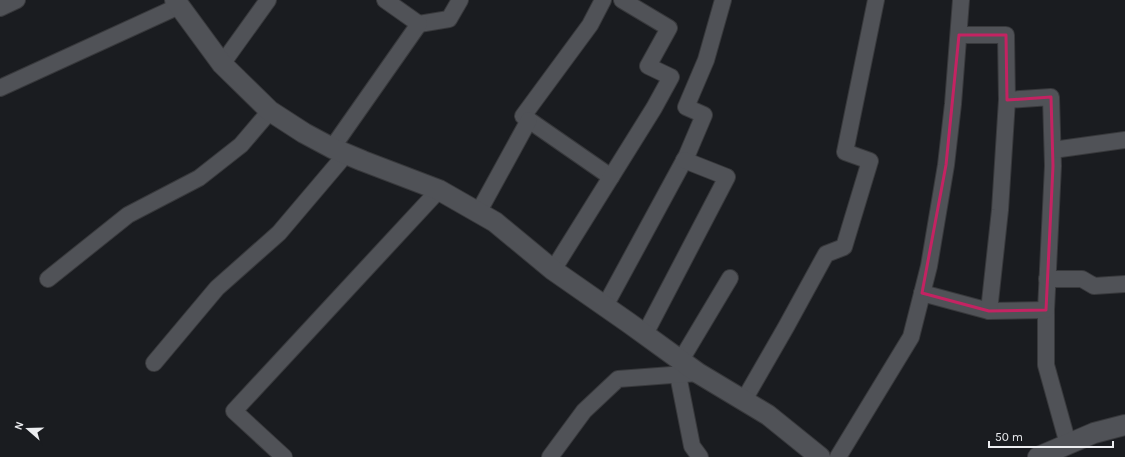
<svg xmlns="http://www.w3.org/2000/svg" width="1125" height="457" viewBox="0 0 1125 457" font-family="Karla,sans-serif">
<style>
.lines{fill:none;stroke-linecap:round;stroke-linejoin:round}
.minor-casing{stroke:#38393c;stroke-width:18}
.tertiary-casing{stroke:#38393c;stroke-width:22}
.minor{stroke:#505257;stroke-width:16}
.tertiary{stroke:#505257;stroke-width:20}
.marked{fill:none;stroke:#c42362;stroke-width:3;stroke-linejoin:round}
</style>
<rect width="100%" height="100%" fill="#1a1c20"/>
<g class="lines">
<defs>
<g id="minor">
<path d="M603 0 590 25 523 116 611 177"/>
<path d="M0 8 17 0"/>
<path d="M419 24 449 19 460 0"/>
<path d="M959 35H1006L1007 100 1051 97 1053 166 1046 310V365L1068 444"/>
<path d="M222 64 268 0"/>
<path d="M0 88 179 6"/>
<path d="M332 148 419 24 385 0"/>
<path d="M1053 150 1125 140"/>
<path d="M478 213 529 120"/>
<path d="M553 270 654 108 671 77 648 66 669 28 622 0"/>
<path d="M48 279 128 215 199 178 241 145 270 111"/>
<path d="M1047 279H1082L1094 286 1125 284"/>
<path d="M922 293 989 311 1046 310"/>
<path d="M605 306 687 155 704 115 686 107 706 60 723 0"/>
<path d="M989 311 1000 210 1007 100"/>
<path d="M645 334 727 177 684 160"/>
<path d="M681 360 730 278"/>
<path d="M154 363 217 288 279 233 346 154"/>
<path d="M678 375 692 446 700 457"/>
<path d="M744 400 786 327 826 254 844 247 870 161 845 152 876 0"/>
<path d="M284 457 234 411 439 190"/>
<path d="M550 457 584 411 618 379 698 373"/>
<path d="M838 457 911 337 929 266 946 165 953 104 961 0"/>
</g>
<g id="tertiary">
<path d="M175 0 222 64 270 111 304 133 332 148 363 161 439 190 495 222 553 270 629 323 698 373 768 415 820 457"/>
<path d="M1038 457 1094 433 1125 425"/>
</g>
</defs>
<use href="#minor" class="minor-casing"/>
<use href="#tertiary" class="tertiary-casing"/>
<use href="#minor" class="minor"/>
<use href="#tertiary" class="tertiary"/>
</g>
<path class="marked" d="M959 35H1006L1007 100 1051 97 1053 166 1046 310 989 311 922 293 946 165Z"/>
<g transform="translate(28 429) rotate(290)" stroke="#1a1c20" stroke-width="3" paint-order="stroke">
<path d="M0-3L7 15L0 10L-7 15Z" fill="#ecedf0"/>
<text y="-6" font-size="11" font-weight="bold" text-anchor="middle" fill="#ecedf0">N</text>
</g>
<path d="M989 441v6h124v-6" fill="none" stroke="#ecedf0" stroke-width="2"/>
<text x="995" y="441" font-size="12" fill="#ecedf0" stroke="#1a1c20" stroke-width="3" paint-order="stroke">50 m</text>
</svg>
